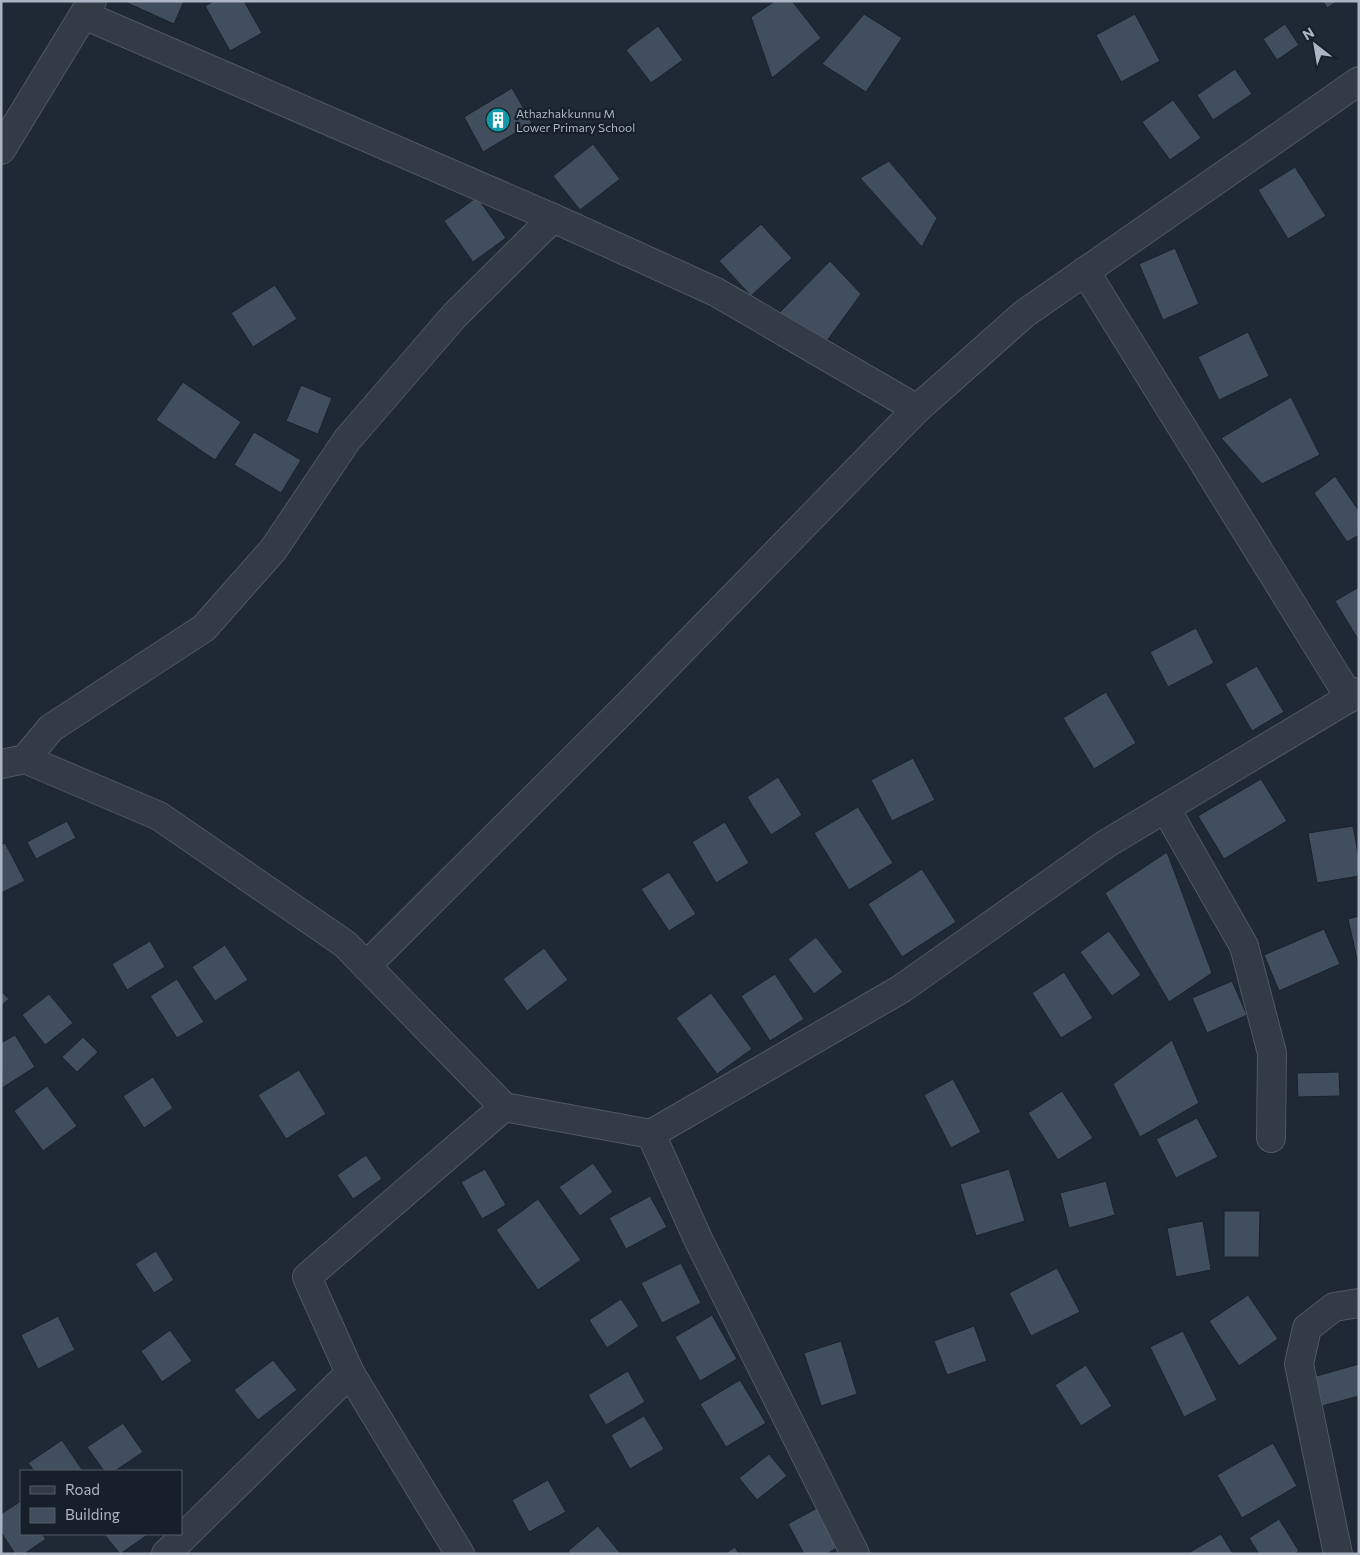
<svg xmlns="http://www.w3.org/2000/svg" width="1360" height="1555" viewBox="0 0 1360 1555" font-family="Commissioner,sans-serif">
<style>
.building{fill:#414e5d;stroke:#19222c}
.lines{fill:none;stroke-linecap:round;stroke-linejoin:round}
.minor-casing{stroke:#4f5864;stroke-width:30}
.minor{stroke:#323b46;stroke-width:28}
.labels{text-anchor:middle;dominant-baseline:central;stroke-width:4.5;stroke-linejoin:round;paint-order:stroke}
.poi-label{font-size:12px;fill:#abb5c3;stroke:#17202a;text-anchor:start}
</style>
<rect width="100%" height="100%" fill="#1e2935"/>
<g class="building">
<path d="M123 1H184L174 24Z"/>
<path d="M214 1H244L262 33 230 51 205 6Z"/>
<path d="M775 1H792L821 38 772 78 751 17Z"/>
<path d="M1323 1H1338L1327 8Z"/>
<path d="M864 14 902 38 866 92 822 64Z"/>
<path d="M1135 14 1160 61 1121 82 1096 35Z"/>
<path d="M1285 24 1299 45 1277 60 1263 39Z"/>
<path d="M658 26 683 60 651 83 626 50Z"/>
<path d="M1235 69 1252 94 1213 120 1197 95Z"/>
<path d="M512 88 532 123 483 152 464 117Z"/>
<path d="M1173 100 1201 138 1170 160 1142 122Z"/>
<path d="M593 144 620 179 580 210 553 176Z"/>
<path d="M889 161 937 218 922 247 860 178Z"/>
<path d="M1295 167 1326 216 1288 239 1258 190Z"/>
<path d="M477 197 506 238 473 262 444 221Z"/>
<path d="M761 224 792 258 751 296 719 261Z"/>
<path d="M1175 248 1199 304 1163 320 1139 264Z"/>
<path d="M830 261 861 294 821 349 779 313Z"/>
<path d="M275 285 297 319 253 347 231 313Z"/>
<path d="M1248 332 1269 376 1219 400 1198 357Z"/>
<path d="M183 382 241 422 215 460 156 420Z"/>
<path d="M301 385 332 398 318 434 286 421Z"/>
<path d="M1291 397 1320 455 1262 484 1221 438Z"/>
<path d="M254 432 301 460 281 493 234 465Z"/>
<path d="M1335 476 1359 511V535L1347 542 1314 493Z"/>
<path d="M1359 587V641L1335 601Z"/>
<path d="M1196 628 1214 663 1168 687 1150 652Z"/>
<path d="M1257 666 1284 712 1252 731 1225 684Z"/>
<path d="M1106 692 1136 743 1094 769 1063 718Z"/>
<path d="M913 758 935 800 892 821 871 780Z"/>
<path d="M778 777 802 815 771 835 747 797Z"/>
<path d="M1261 779 1287 821 1224 859 1198 816Z"/>
<path d="M858 807 893 863 849 890 814 833Z"/>
<path d="M67 821 76 838 36 859 27 842Z"/>
<path d="M725 822 749 863 716 883 692 842Z"/>
<path d="M1353 826 1359 859V876L1317 883 1308 833Z"/>
<path d="M5 843 25 881 1 893V845Z"/>
<path d="M1167 852 1212 973 1169 1002 1105 893Z"/>
<path d="M922 869 956 922 902 957 868 904Z"/>
<path d="M669 872 696 914 669 931 641 889Z"/>
<path d="M1359 916V968L1348 919Z"/>
<path d="M1324 929 1340 964 1279 991 1264 955Z"/>
<path d="M1109 931 1141 975 1112 996 1080 952Z"/>
<path d="M816 937 843 972 814 994 788 959Z"/>
<path d="M150 941 165 967 127 990 112 964Z"/>
<path d="M225 945 248 980 215 1001 192 967Z"/>
<path d="M544 948 568 980 527 1011 503 979Z"/>
<path d="M1064 972 1093 1018 1061 1038 1032 993Z"/>
<path d="M775 974 804 1019 770 1041 741 996Z"/>
<path d="M177 979 204 1022 177 1038 150 996Z"/>
<path d="M1232 981 1247 1015 1207 1033 1192 998Z"/>
<path d="M1 991 9 999 1 1006Z"/>
<path d="M711 993 752 1049 717 1074 676 1018Z"/>
<path d="M49 994 73 1023 45 1045 22 1015Z"/>
<path d="M15 1035 35 1067 2 1088 1 1043Z"/>
<path d="M83 1037 98 1052 77 1072 62 1057Z"/>
<path d="M1172 1040 1199 1103 1140 1137 1113 1084Z"/>
<path d="M299 1070 326 1114 286 1139 258 1095Z"/>
<path d="M1339 1072 1340 1096 1298 1097 1297 1073Z"/>
<path d="M153 1077 173 1108 144 1128 123 1096Z"/>
<path d="M953 1079 981 1132 951 1148 924 1095Z"/>
<path d="M47 1086 77 1126 43 1151 14 1111Z"/>
<path d="M1062 1091 1093 1138 1058 1160 1028 1113Z"/>
<path d="M1197 1118 1218 1157 1176 1178 1156 1139Z"/>
<path d="M366 1155 382 1179 353 1199 337 1175Z"/>
<path d="M593 1163 613 1192 580 1216 559 1187Z"/>
<path d="M485 1169 506 1205 482 1219 461 1182Z"/>
<path d="M1009 1169 1025 1221 976 1236 960 1184Z"/>
<path d="M1106 1181 1115 1215 1069 1228 1060 1193Z"/>
<path d="M650 1196 667 1227 626 1249 609 1218Z"/>
<path d="M538 1199 581 1260 538 1290 496 1230Z"/>
<path d="M1224 1211H1260L1259 1257H1224Z"/>
<path d="M1203 1221 1211 1270 1176 1277 1167 1228Z"/>
<path d="M156 1251 174 1280 154 1293 135 1264Z"/>
<path d="M681 1263 701 1303 662 1323 641 1283Z"/>
<path d="M1057 1268 1080 1312 1031 1336 1009 1293Z"/>
<path d="M1248 1295 1278 1339 1239 1366 1209 1321Z"/>
<path d="M621 1299 639 1326 607 1348 589 1320Z"/>
<path d="M712 1315 737 1359 700 1381 675 1337Z"/>
<path d="M58 1316 75 1350 38 1369 21 1335Z"/>
<path d="M974 1326 987 1361 947 1375 934 1341Z"/>
<path d="M170 1330 192 1361 162 1382 141 1351Z"/>
<path d="M1183 1331 1217 1400 1184 1417 1150 1347Z"/>
<path d="M841 1341 857 1394 821 1406 804 1353Z"/>
<path d="M273 1360 297 1390 258 1420 234 1390Z"/>
<path d="M1359 1364V1396L1322 1406 1313 1377Z"/>
<path d="M1086 1365 1112 1406 1081 1426 1055 1385Z"/>
<path d="M628 1371 645 1402 606 1425 588 1395Z"/>
<path d="M740 1380 766 1423 726 1447 700 1404Z"/>
<path d="M644 1416 664 1449 630 1469 611 1435Z"/>
<path d="M123 1423 143 1452 115 1471H104L87 1447Z"/>
<path d="M62 1440 83 1471H34L28 1463Z"/>
<path d="M1273 1443 1297 1486 1242 1518 1217 1475Z"/>
<path d="M769 1454 787 1476 757 1500 739 1478Z"/>
<path d="M548 1480 566 1512 529 1532 512 1500Z"/>
<path d="M21 1501V1534H42L46 1539 24 1554H15L1 1532V1514Z"/>
<path d="M817 1508 838 1547 827 1554H804L788 1524Z"/>
<path d="M1279 1519 1299 1551 1295 1554H1259L1249 1538Z"/>
<path d="M598 1526 621 1554H570L568 1551Z"/>
<path d="M104 1534H149L120 1554Z"/>
<path d="M1221 1534 1233 1554H1191L1190 1552Z"/>
<path d="M735 1547 739 1554H724Z"/>
</g>
<g class="lines">
<defs>
<g id="minor">
<path d="M84 15 553 218"/>
<path d="M1 150 92 1"/>
<path d="M1085 271 1350 698"/>
<path d="M25 759 51 728 204 628 273 550 347 440 455 315 553 218 716 292 917 409 1024 314 1359 81"/>
<path d="M1 764 25 759 159 816 345 944 504 1107"/>
<path d="M1166 809 1244 946 1272 1053 1271 1138"/>
<path d="M366 966 634 699 917 409"/>
<path d="M651 1134 901 989 1106 844 1359 692"/>
<path d="M350 1373 460 1554"/>
<path d="M166 1554 350 1373 307 1277 504 1107 651 1134 698 1239 855 1554"/>
<path d="M1338 1554 1299 1364 1307 1328 1334 1307 1359 1303"/>
</g>
</defs>
<use href="#minor" class="minor-casing"/>
<use href="#minor" class="minor"/>
</g>
<defs>
<symbol id="building-disc" viewBox="-11 -11 22 22"><circle r="9.5" fill="#0f9aa8" stroke="#17202a"/><path d="M-4-6H4V6H1V3H-1V6H-4ZM-2.5-4.3h1.7v1.8h-1.7ZM.8-4.3h1.7v1.8H.8ZM-2.5-1h1.7V.8h-1.7ZM.8-1h1.7V.8H.8Z" fill="#fff"/></symbol>
</defs>
<g fill-rule="evenodd">
<use href="#building-disc" x="484" y="106" width="28" height="28"/>
</g>
<g class="labels">
<g class="poi-label">
<text x="516" y="113">Athazhakkunnu M<tspan x="516" dy="14">Lower Primary School</tspan></text>
</g>
</g>
<rect width="1360" height="1555" fill="none" stroke="#abb5c3" stroke-width="5"/>
<rect x="20" y="1470" width="162" height="65" fill="#17202a" stroke="#525c67"/>
<rect x="30" y="1486" width="25" height="8" fill="#323b46" stroke="#525c67"/>
<text x="65" y="1495" font-size="15" fill="#abb5c3">Road</text>
<rect x="30" y="1508" width="25" height="15" fill="#414e5d" stroke="#525c67"/>
<text x="65" y="1520" font-size="15" fill="#abb5c3">Building</text>
<g transform="translate(1315 45) rotate(329)" stroke="#17202a" stroke-width="4" paint-order="stroke">
<path d="M0-4L9 19L0 12L-9 19Z" fill="#abb5c3"/>
<text y="-8" font-size="14" font-weight="bold" text-anchor="middle" fill="#abb5c3">N</text>
</g>
</svg>
